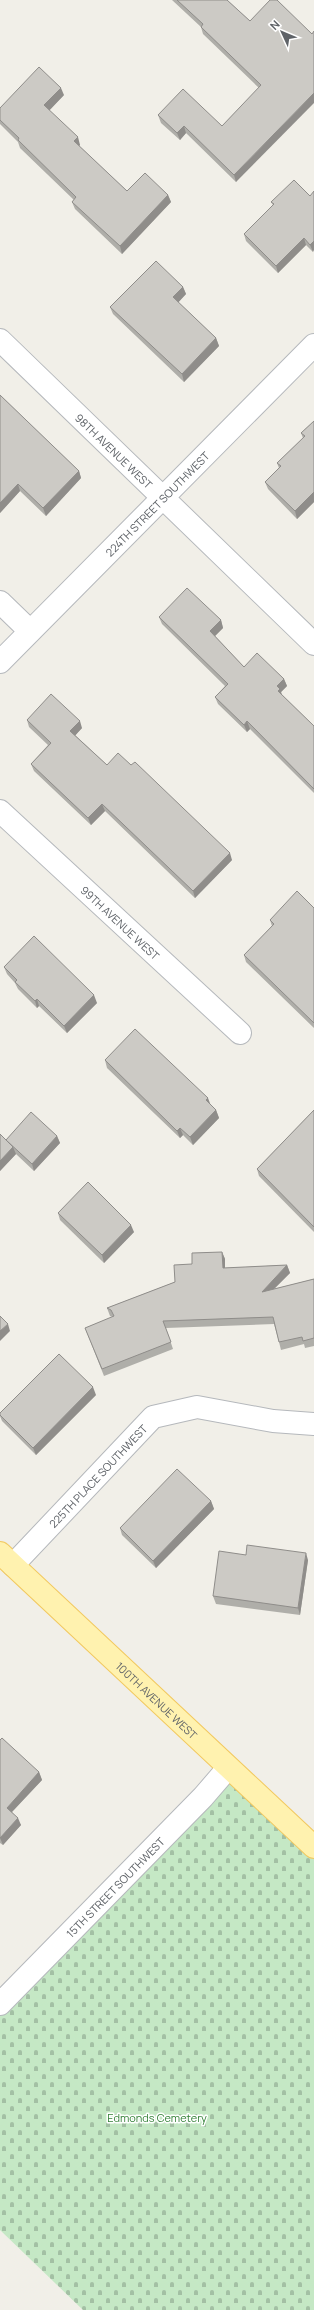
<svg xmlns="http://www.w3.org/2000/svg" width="314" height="2310" viewBox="0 0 314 2310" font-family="Manrope,sans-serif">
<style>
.cemetery{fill:url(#cemetery-stones)}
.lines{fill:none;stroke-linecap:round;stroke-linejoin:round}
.minor-casing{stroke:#b5b8bc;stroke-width:24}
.major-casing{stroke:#f2c960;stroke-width:24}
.minor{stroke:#fff;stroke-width:22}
.major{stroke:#fff2af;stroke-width:22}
.wall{fill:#afaea9}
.shaded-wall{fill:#8f8d8a}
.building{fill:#cccac5;stroke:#8f8d8a}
.labels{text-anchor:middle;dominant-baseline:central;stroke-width:3;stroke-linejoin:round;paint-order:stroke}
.street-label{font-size:11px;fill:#5f6368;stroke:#fff}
.park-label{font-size:11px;fill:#348238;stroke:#fff}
</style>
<defs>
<pattern id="cemetery-stones" width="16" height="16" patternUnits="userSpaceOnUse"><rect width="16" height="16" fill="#c5e8c5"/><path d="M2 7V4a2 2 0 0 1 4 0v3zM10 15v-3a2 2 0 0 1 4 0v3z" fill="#a3c0a4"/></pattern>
</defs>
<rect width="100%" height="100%" fill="#f1efe8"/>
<path class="cemetery" d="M228 1768 314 1849V2310H83L0 2230V2004Z"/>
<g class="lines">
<defs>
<g id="minor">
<path id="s1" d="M0 340 314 644"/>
<path d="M0 602 30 631"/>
<path id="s2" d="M0 662 314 345"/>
<path id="s3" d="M0 811 240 1033"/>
<path id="s4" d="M13 1565 153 1417 197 1407 273 1421 314 1424"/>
<path id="s5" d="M0 2004 203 1797 228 1768"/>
</g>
<g id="major">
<path id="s6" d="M0 1553 314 1847"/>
</g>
</defs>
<use href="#minor" class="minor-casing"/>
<use href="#major" class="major-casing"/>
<use href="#minor" class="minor"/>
<use href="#major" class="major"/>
</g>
<g class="wall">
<path d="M172 0H227L250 21 312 34 236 182 186 133 180 140 161 123 158 115 222 126 259 88 203 34 201 27Z"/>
<path d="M64 95 49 110 80 145 79 146 127 191 168 195 171 202 122 254 75 209 72 202 74 200 20 148 18 142 0 124V108Z"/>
<path d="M310 196 313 252 306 245 278 273 246 241 244 234 273 205 271 202Z"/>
<path d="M183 287 186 294 178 302 216 338 219 346 184 382 113 314 110 307Z"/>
<path d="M0 395 79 471 81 478 46 516 20 491 0 513Z"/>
<path d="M314 421V502L297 519 268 489 265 482 279 468 277 463 303 438 301 433Z"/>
<path d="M159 617 221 620 223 628 215 636 244 667 284 679 287 686 281 692 282 695 314 726V793L250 729 247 732 218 704 215 697 225 686 162 624Z"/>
<path d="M27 720 82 728 75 735 107 765 232 860 195 898 105 811 91 825 34 771 31 764 48 745 29 727Z"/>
<path d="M314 908V1028L246 962 244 955 272 926 270 920Z"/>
<path d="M4 967 97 1003 67 1033 39 1006 37 1008 18 989 15 983 7 974Z"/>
<path d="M105 1060 210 1104 216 1110 219 1118 193 1145 183 1135 180 1138 107 1068Z"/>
<path d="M314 1110V1232L259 1176 257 1169Z"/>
<path d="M0 1134 6 1140 57 1136 60 1143 34 1171 16 1154 0 1171Z"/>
<path d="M58 1213 134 1232 104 1263 60 1220Z"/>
<path d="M222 1252 225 1259V1268L287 1265 290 1273 274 1289 314 1279V1346L305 1348 304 1344 281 1350 279 1342 274 1324 166 1328 173 1349 104 1376 85 1328 113 1317 110 1316 107 1308 175 1282 192 1264Z"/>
<path d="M96 1395 36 1455 2 1421 0 1416V1413Z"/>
<path d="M211 1501 214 1509 156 1568 122 1535 120 1528Z"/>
<path d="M246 1555 308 1560 300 1615 216 1604 213 1596Z"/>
<path d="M0 1740 39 1772 42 1780 12 1812 21 1825 3 1845 0 1843Z"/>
</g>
<g class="shaded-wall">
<path d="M61 88 64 95 47 113 44 105Z"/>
<path d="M314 93V103L236 182 234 175Z"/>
<path d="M184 126 186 133 180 140 177 133Z"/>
<path d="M78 137 80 145 77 148 74 141Z"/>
<path d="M168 195 171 202 122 254 120 246Z"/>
<path d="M304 238 306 245 278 273 276 266Z"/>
<path d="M314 241V250L313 252 310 245Z"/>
<path d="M183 287 186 294 176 305 173 297Z"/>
<path d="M216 338 219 346 184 382 182 374Z"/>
<path d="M79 471 81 478 46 516 43 508Z"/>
<path d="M18 484 20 491 0 513V503Z"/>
<path d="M314 492V502L297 519 295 511Z"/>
<path d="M221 620 223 628 213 638 210 631Z"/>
<path d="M284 679 287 686 281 692 282 696 278 691 277 686Z"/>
<path d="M80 721 82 728 73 738 70 731Z"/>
<path d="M247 721 250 729 247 732 244 725Z"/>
<path d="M102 804 105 811 91 825 88 818Z"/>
<path d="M230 853 232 860 195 898 193 891Z"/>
<path d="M94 995 97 1003 67 1033 64 1026Z"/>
<path d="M37 999 39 1006 37 1008 35 1001Z"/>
<path d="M208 1098 211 1106 206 1100Z"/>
<path d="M216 1110 219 1118 193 1145 190 1137Z"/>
<path d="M180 1128 183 1135 180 1138 177 1131Z"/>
<path d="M57 1136 60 1143 34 1171 32 1164Z"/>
<path d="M13 1147 16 1154 0 1171V1161Z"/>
<path d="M131 1225 134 1232 104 1263 102 1255Z"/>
<path d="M222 1252 225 1259V1276L223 1268Z"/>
<path d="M287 1265 290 1273 264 1299 262 1292Z"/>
<path d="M8 1324 10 1331 0 1341V1331Z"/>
<path d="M93 1387 96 1395 36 1455 33 1448Z"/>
<path d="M211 1501 214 1509 156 1568 153 1561Z"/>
<path d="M306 1553 308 1560 300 1615 298 1608Z"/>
<path d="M39 1772 42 1780 9 1815 7 1808Z"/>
<path d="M18 1818 21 1825 3 1845 0 1838Z"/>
</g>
<g class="building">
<path d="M177 0H227L250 21 270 0H277L312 34 314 31V93L234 175 184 126 177 133 158 115 183 89 222 126 261 85 201 27 203 24Z"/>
<path d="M39 67 61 88 44 105 78 137 74 141 127 191 145 173 168 195 120 246 72 202 76 197 18 140 19 138 0 120V108Z"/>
<path d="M294 180 310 196 314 191V241L310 245 304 238 276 266 244 234 274 204 271 202Z"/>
<path d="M156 261 183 287 173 297 216 338 182 374 110 307Z"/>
<path d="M0 395 79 471 43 508 18 484 0 503Z"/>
<path d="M314 421V492L295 511 265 482 281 466 277 463 305 436 301 433Z"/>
<path d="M187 588 221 620 210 631 244 667 257 653 284 679 277 686 280 689 278 691 314 726V789L247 721 244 725 215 697 228 684 159 617Z"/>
<path d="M51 694 80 721 70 731 107 765 118 753 131 765 135 762 230 853 193 891 102 804 88 818 31 764 51 743 27 720Z"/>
<path d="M297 891 314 908V1023L244 955 274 924 270 920Z"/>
<path d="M34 936 94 995 64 1026 37 999 35 1001 15 982 17 980 4 967Z"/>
<path d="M135 1029 208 1098 206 1100 216 1110 190 1137 180 1128 177 1131 105 1060Z"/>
<path d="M314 1110V1227L257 1169Z"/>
<path d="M31 1112 57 1136 32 1164 6 1140Z"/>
<path d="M0 1134 13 1147 0 1161Z"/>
<path d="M88 1182 131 1225 102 1255 58 1213Z"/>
<path d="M222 1252 223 1268 287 1265 262 1292 314 1279V1338L303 1341 302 1337 279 1342 273 1317 163 1321 171 1342 102 1369 85 1328 114 1316 111 1310 107 1308 175 1282 174 1265 192 1264V1253Z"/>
<path d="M0 1316 8 1324 0 1331Z"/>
<path d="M59 1354 93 1387 33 1448 0 1415V1413Z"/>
<path d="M177 1469 211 1501 153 1561 120 1528Z"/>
<path d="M247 1545 306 1553 298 1608 213 1596 219 1551 246 1555Z"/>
<path d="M2 1738 39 1772 7 1808 18 1818 0 1838V1740Z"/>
</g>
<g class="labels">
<g class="street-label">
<text stroke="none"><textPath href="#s1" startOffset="159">98TH AVENUE WEST</textPath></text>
<text stroke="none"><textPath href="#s2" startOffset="223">224TH STREET SOUTHWEST</textPath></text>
<text stroke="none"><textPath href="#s3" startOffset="164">99TH AVENUE WEST</textPath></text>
<text stroke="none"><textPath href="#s4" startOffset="123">225TH PLACE SOUTHWEST</textPath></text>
<text stroke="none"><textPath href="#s6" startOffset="215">100TH AVENUE WEST</textPath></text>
<text stroke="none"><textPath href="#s5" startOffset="164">15TH STREET SOUTHWEST</textPath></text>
</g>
<g class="park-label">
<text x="157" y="2117">Edmonds Cemetery</text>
</g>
</g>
<g transform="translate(282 32) rotate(314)" stroke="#ffffff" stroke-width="3" paint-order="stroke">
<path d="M0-3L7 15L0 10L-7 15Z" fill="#5f6368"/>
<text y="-6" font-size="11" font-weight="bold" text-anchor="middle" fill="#5f6368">N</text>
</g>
</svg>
